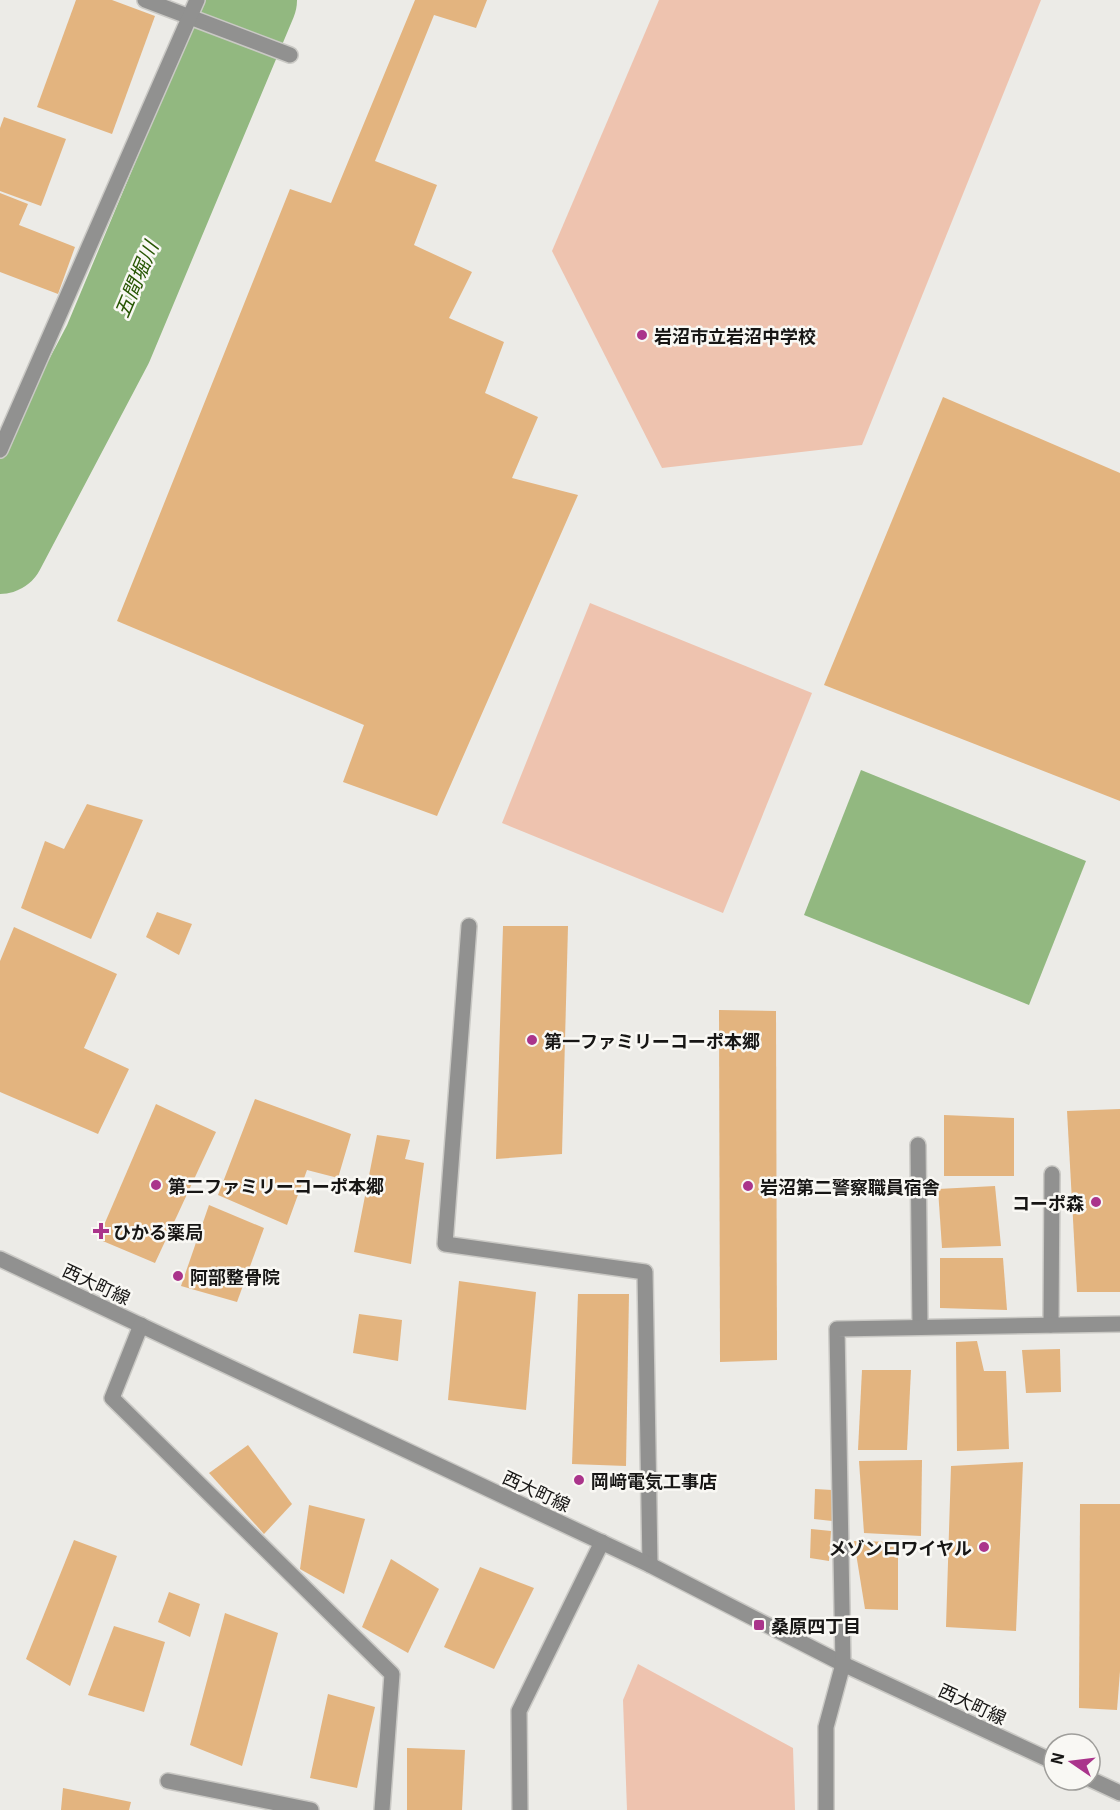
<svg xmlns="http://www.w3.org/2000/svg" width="1120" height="1810" viewBox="0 0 1120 1810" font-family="Georgia,'Noto Sans JP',serif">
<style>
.green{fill:#eec3af}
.water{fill:#92b880}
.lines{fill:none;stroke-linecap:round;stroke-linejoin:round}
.river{stroke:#92b880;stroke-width:90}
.building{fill:#e3b47f}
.minor-casing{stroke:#cac9c5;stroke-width:18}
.minor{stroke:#919190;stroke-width:15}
.poi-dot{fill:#aa348b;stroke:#f9f8f4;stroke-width:2}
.labels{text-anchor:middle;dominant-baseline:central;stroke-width:5;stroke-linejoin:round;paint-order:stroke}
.poi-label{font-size:18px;font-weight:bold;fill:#171615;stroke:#f9f8f4;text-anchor:start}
.street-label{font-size:18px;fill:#171615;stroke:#f9f8f4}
.water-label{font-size:20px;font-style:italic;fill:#275603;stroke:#f9f8f4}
</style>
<rect width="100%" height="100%" fill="#ecebe7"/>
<g class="green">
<path d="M659 0H1041L862 445 662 468 552 251Z"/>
<path d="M590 603 812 693 723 913 502 823Z"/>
<path d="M638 1664 793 1748 795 1810H627L623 1700Z"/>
</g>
<path class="water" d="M861 770 1086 861 1029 1005 804 915Z"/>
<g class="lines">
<path class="river" d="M0 549 108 344 252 0"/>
</g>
<g class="building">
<path d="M76 0H112L155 16 112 134 37 107Z"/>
<path d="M415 0H487L476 28 434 15 375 161 437 185 414 245 472 272 449 318 504 342 485 393 538 417 512 478 578 495 437 816 343 782 364 725 117 621 290 189 331 203Z"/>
<path d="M4 117 66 139 41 206 0 191V128Z"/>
<path d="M0 193 28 204 19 225 75 247 58 294 0 272Z"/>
<path d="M943 397 1120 473V801L824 685Z"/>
<path d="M87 804 143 820 91 939 21 908 45 841 64 849Z"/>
<path d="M157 912 192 924 179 955 146 937Z"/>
<path d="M503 926H568L562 1154 496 1159Z"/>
<path d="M14 927 117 974 84 1048 129 1069 98 1134 0 1092V961Z"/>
<path d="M719 1010 776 1011 777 1360 720 1362Z"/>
<path d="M255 1099 351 1134 338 1178 307 1170 287 1225 218 1195Z"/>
<path d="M156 1104 216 1132 155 1263 98 1239Z"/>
<path d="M1120 1109V1292H1077L1067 1111Z"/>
<path d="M944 1115 1014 1118V1176H944Z"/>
<path d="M377 1135 410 1140 405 1159 424 1163 411 1264 354 1252Z"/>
<path d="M995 1186 1001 1246 942 1248 938 1189Z"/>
<path d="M209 1205 264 1228 237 1302 181 1286Z"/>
<path d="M940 1258H1003L1007 1310 940 1308Z"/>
<path d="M459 1281 536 1292 526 1410 448 1400Z"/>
<path d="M578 1294H629L626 1466 572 1464Z"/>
<path d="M359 1314 402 1320 398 1361 353 1353Z"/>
<path d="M977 1341 984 1371H1006L1009 1449 957 1451 956 1342Z"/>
<path d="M1060 1349 1061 1392 1026 1393 1022 1350Z"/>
<path d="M862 1370H911L907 1450H858Z"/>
<path d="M248 1445 292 1504 264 1534 209 1473Z"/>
<path d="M922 1460 921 1536 864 1533 859 1461Z"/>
<path d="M1023 1462 1016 1631 946 1627 951 1466Z"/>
<path d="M815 1489 832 1490V1521L814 1519Z"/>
<path d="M1080 1504H1120V1671L1117 1710 1079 1708Z"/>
<path d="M309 1505 365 1519 344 1594 300 1569Z"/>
<path d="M811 1529 831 1531 829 1561 810 1558Z"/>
<path d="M74 1540 117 1556 70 1686 26 1659Z"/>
<path d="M854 1541 898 1542V1610L865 1609Z"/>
<path d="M391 1559 439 1589 408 1653 362 1627Z"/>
<path d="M480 1567 534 1588 494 1669 444 1647Z"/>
<path d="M169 1592 200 1604 190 1637 158 1622Z"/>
<path d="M225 1613 278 1633 242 1766 190 1745Z"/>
<path d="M114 1626 165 1642 144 1712 88 1695Z"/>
<path d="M328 1694 375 1707 357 1788 310 1778Z"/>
<path d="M407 1748 465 1750 462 1810H407Z"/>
<path d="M63 1788 131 1802 129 1810H61Z"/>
</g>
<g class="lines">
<defs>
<g id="minor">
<path d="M145 0 290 55"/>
<path d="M0 450 197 0"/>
<path d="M469 926 445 1244 645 1272 650 1565"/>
<path d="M918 1145 920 1327"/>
<path d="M0 1259 650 1565 843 1664 1054 1762"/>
<path d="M141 1325 112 1398 392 1674 382 1810"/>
<path d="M1051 1325 1052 1174"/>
<path d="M1090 1779 1120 1793"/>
<path d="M168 1781 311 1810"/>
<path d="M520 1810 519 1711 602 1542"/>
<path d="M826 1810V1727L843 1664 837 1329 1120 1324"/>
</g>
</defs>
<use href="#minor" class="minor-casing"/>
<use href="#minor" class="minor"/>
</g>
<g class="poi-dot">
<circle cx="642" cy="335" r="6"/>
<circle cx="532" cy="1040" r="6"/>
<circle cx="156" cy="1185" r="6"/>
<circle cx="748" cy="1186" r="6"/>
<circle cx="1096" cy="1202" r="6"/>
<path d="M98 1222h6v6h6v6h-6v6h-6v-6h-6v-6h6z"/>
<circle cx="178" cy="1276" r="6"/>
<circle cx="579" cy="1480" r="6"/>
<circle cx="984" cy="1547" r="6"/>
<rect x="753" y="1619" width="12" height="12" rx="3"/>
</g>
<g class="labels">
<g class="poi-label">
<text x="654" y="335">岩沼市立岩沼中学校</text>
<text x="544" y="1040">第一ファミリーコーポ本郷</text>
<text x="168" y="1185">第二ファミリーコーポ本郷</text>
<text x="760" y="1186">岩沼第二警察職員宿舎</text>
<text x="1084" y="1202" text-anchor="end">コーポ森</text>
<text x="113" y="1231">ひかる薬局</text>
<text x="190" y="1276">阿部整骨院</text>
<text x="591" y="1480">岡﨑電気工事店</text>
<text x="972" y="1547" text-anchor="end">メゾンロワイヤル</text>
<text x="771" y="1625">桑原四丁目</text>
</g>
<g class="street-label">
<text transform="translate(97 1283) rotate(25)">西大町線</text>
<text transform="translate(537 1490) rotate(25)">西大町線</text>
<text transform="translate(973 1703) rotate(25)">西大町線</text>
</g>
<g class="water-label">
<text transform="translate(135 279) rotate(-67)">五間堀川</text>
</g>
</g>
<g transform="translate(1072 1762) rotate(284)"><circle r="28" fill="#f9f8f4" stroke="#9f9e9b" stroke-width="1.5"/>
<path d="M0-4.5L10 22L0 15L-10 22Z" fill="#aa348b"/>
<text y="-9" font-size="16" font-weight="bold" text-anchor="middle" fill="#171615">N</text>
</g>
</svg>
